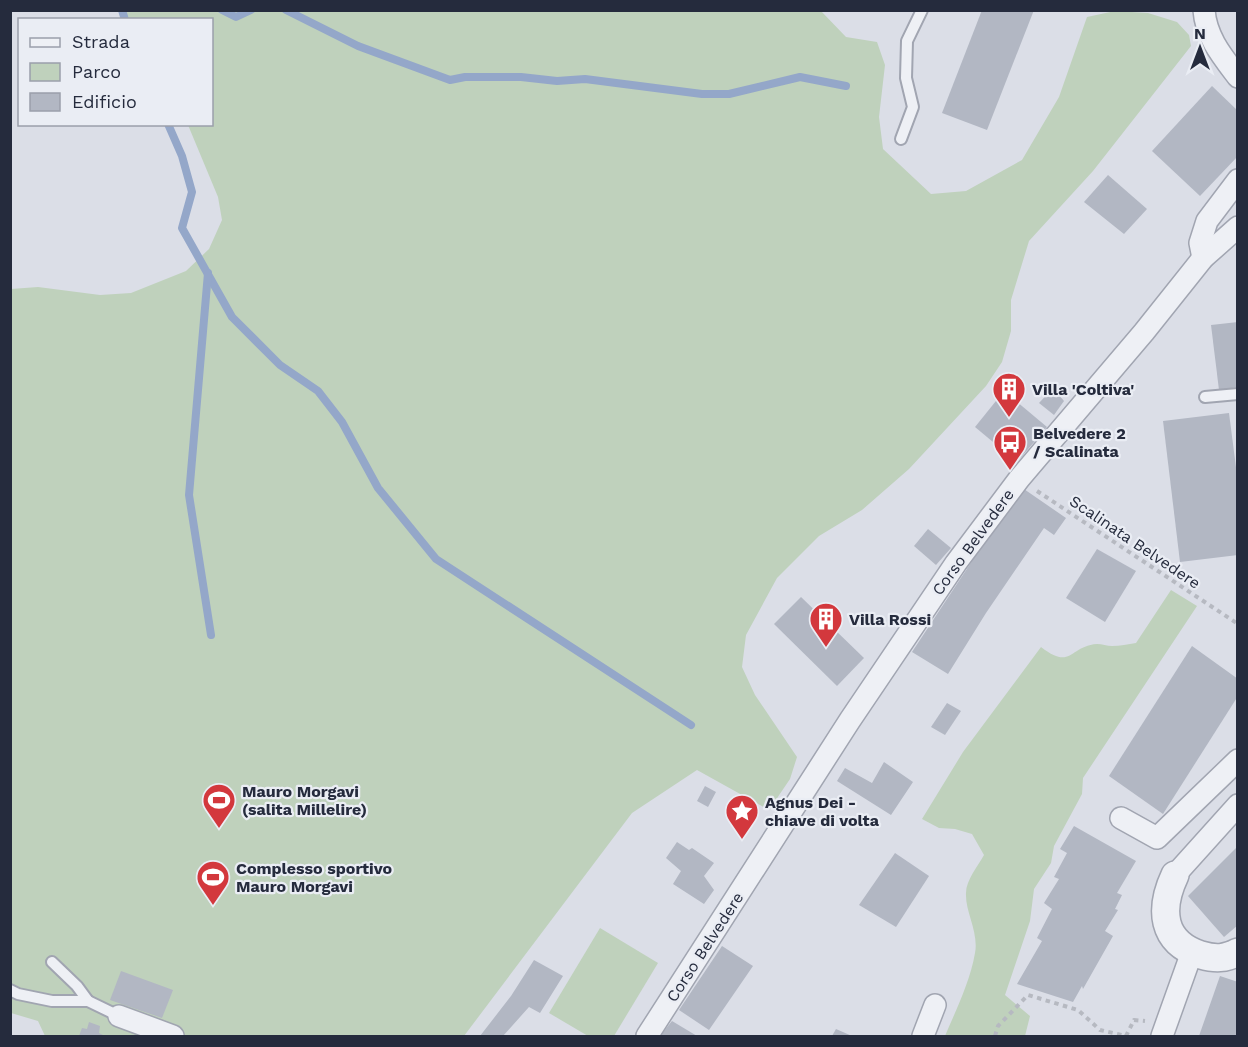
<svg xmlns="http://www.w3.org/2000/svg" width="1248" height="1047" viewBox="0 0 1248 1047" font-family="'Work Sans',sans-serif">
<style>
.green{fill:#bfd1bc}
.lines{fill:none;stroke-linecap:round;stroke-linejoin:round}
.stream{stroke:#94a7c9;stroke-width:8}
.building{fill:#b2b7c3}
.service-casing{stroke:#a1a5b1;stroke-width:14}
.minor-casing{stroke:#a1a5b1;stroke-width:24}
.tertiary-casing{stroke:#a1a5b1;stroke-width:30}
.path{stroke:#b6b9c1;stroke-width:4;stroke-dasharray:4.5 4.5;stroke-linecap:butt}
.service{stroke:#eef0f5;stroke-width:10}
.minor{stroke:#eef0f5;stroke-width:21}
.tertiary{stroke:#eef0f5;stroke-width:27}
.labels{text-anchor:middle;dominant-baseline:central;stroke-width:4.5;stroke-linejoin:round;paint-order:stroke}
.poi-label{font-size:16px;font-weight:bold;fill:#252b3d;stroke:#eaedf4;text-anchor:start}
.street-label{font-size:16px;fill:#252b3d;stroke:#eaedf4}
</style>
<rect width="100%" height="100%" fill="#dbdee7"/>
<g class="green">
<path d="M118 11H821L846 37 877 42 885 65 879 117 883 149 931 194 966 191 1022 160 1059 97 1087 17 1115 11 1148 13 1177 22 1189 35 1191 46 1093 171 1029 241 1011 300V331L1002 362 986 386 909 469 862 510 819 536 777 578 746 635 742 667 755 695 797 757 790 779 769 810 697 770 632 813 464 1036H45L38 1021 11 1013V289L38 287 100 295 131 293 186 271 209 249 222 220 218 197 188 125 212 124V20L126 19Z"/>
<path d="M1171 590 1197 606 1083 778 1082 794 1054 846 1051 863 1034 889 1030 921 1005 995 1030 1016 1025 1036H945C956 1010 970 982 975 953 979 932 965 912 966 893 966 880 978 866 984 855L972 834 955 829 939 828 922 819 963 752 1041 647C1072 671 1069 646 1097 644 1102 644 1107 646 1112 646 1120 646 1128 644 1136 643Z"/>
<path d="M600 928 658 963 614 1036H588L549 1013Z"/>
</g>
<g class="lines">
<g class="stream">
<path d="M122 10 125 20"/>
<path d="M222 10 236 17 251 10"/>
<path d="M286 10 358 46 450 80 465 77H521L557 81 585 79 702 94H729L800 77 846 86"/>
<path d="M168 124 182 156 192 192 182 228 232 317 280 365 318 391 342 422 378 488 436 559 691 725"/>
<path d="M208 273 189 495 211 635"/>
</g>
</g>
<g class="building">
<path d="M982 10H1034L987 130 942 113Z"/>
<path d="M1212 86 1238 111V156L1200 196 1152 151Z"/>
<path d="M1108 175 1147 209 1124 234 1084 202Z"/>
<path d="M1238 322V387L1219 390 1211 325Z"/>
<path d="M1053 388 1064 401 1054 415 1039 403Z"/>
<path d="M1004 391 1047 427 1017 462 975 427Z"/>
<path d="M1229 413 1238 483V555L1180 562 1163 421Z"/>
<path d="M1021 487 1066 518 1054 535 1044 528 986 613 948 674 912 652Z"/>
<path d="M928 529 951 548 936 565 914 546Z"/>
<path d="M1097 549 1136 571 1105 622 1066 598Z"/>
<path d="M801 597 864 658 837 686 774 624Z"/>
<path d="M1192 646 1238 679V696L1163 814 1109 776Z"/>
<path d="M947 703 961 711 945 735 931 727Z"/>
<path d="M884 762 913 782 891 815 837 781 845 768 872 783Z"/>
<path d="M705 786 716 792 708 807 697 801Z"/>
<path d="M1074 826 1136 861 1117 893 1122 895 1115 909 1118 910 1105 931 1113 936 1083 989 1082 986 1073 1002 1017 984 1042 941 1037 938 1052 909 1044 903 1059 879 1054 877 1067 853 1060 849Z"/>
<path d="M677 842 689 850 692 848 714 863 704 876 714 890 704 904 673 884 681 871 666 858Z"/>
<path d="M1238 846V925L1224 937 1188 896Z"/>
<path d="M895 853 929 876 896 927 859 905Z"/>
<path d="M722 946 753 966 709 1030 679 1010Z"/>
<path d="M534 960 563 976 540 1013 529 1007 503 1036H480L511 996Z"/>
<path d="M121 971 173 990 162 1018 110 1000Z"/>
<path d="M1220 976 1238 982V1036H1199Z"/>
<path d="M672 1021 697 1036H660Z"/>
<path d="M89 1022 100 1026 99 1033 105 1036H79L82 1028 87 1029Z"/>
<path d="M836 1029 852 1036H832Z"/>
</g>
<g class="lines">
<defs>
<g id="service">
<path d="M901 139 913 107 906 78 907 41 922 10"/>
<path d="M1205 397 1238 394"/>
<path d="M52 962 77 986 88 1001"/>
<path d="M10 990 18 994 52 1001H88L119 1016"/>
</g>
<g id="minor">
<path d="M1204 10C1206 37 1222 56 1238 77"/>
<path d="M1203 258 1200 243 1207 221 1238 180"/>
<path d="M1121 818 1157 838 1238 760"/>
<path d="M1175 875 1238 805"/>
<path d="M119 1016 173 1036"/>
<path d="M647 1036 850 720 956 563 1019 479 1144 332 1203 258 1238 227"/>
<path d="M923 1036 935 1005"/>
<path d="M1162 1036 1192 952"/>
</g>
<path id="tertiary" d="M1175 875C1159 909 1161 942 1201 955 1215 959 1225 959 1238 952"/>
</defs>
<use href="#service" class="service-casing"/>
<use href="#minor" class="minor-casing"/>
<use href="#tertiary" class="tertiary-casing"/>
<g class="path">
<path d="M1037 491 1238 624"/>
<path d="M995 1036 998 1026 1028 995 1078 1010 1100 1030 1126 1036 1134 1020 1145 1021"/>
</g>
<use href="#service" class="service"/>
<use href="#minor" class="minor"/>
<use href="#tertiary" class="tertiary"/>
</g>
<defs>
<symbol id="building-pin" viewBox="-11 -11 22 30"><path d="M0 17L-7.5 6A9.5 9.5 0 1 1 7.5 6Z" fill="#d3383d" stroke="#eaedf4"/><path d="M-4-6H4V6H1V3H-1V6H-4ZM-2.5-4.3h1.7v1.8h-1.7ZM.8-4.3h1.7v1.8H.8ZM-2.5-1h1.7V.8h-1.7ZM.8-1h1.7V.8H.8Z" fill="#fff"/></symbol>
<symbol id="bus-pin" viewBox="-11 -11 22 30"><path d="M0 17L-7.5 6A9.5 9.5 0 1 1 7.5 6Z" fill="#d3383d" stroke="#eaedf4"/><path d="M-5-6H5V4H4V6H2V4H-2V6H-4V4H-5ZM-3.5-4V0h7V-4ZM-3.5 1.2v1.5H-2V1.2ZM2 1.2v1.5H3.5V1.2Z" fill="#fff"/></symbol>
<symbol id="stadium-pin" viewBox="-11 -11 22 30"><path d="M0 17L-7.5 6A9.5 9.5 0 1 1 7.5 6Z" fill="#d3383d" stroke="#eaedf4"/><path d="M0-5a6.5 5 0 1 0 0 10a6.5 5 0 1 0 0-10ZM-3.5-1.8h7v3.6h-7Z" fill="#fff"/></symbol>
<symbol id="sight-pin" viewBox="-11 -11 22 30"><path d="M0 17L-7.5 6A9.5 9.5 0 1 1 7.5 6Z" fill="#d3383d" stroke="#eaedf4"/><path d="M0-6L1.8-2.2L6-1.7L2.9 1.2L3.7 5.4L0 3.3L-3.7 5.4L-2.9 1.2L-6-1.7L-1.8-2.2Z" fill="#fff"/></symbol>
</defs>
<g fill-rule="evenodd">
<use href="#building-pin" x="990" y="370" width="38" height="52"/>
<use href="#bus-pin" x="991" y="423" width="38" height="52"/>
<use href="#building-pin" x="807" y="600" width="38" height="52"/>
<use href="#stadium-pin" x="200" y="781" width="38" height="52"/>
<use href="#sight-pin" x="723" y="792" width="38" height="52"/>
<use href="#stadium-pin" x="194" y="858" width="38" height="52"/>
</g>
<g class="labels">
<g class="poi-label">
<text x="1032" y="389">Villa 'Coltiva'</text>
<text x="1033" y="433">Belvedere 2<tspan x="1033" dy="18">/ Scalinata</tspan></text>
<text x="849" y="619">Villa Rossi</text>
<text x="242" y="791">Mauro Morgavi<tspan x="242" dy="18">(salita Millelire)</tspan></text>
<text x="765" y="802">Agnus Dei -<tspan x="765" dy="18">chiave di volta</tspan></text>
<text x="236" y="868">Complesso sportivo<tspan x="236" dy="18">Mauro Morgavi</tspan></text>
</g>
<g class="street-label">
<text transform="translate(973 542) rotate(-54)">Corso Belvedere</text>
<text transform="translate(1135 542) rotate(34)">Scalinata Belvedere</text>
<text transform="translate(705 947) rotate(-57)">Corso Belvedere</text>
</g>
</g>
<rect width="1248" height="1047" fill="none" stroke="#252b3d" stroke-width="24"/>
<rect x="18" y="18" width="195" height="108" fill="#eaedf4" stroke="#9b9fab" stroke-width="1.5"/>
<rect x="30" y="38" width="30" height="9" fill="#eef0f5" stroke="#9b9fab" stroke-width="1.5"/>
<text x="72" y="48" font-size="18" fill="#252b3d">Strada</text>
<rect x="30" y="63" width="30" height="18" fill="#bfd1bc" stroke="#9b9fab" stroke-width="1.5"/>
<text x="72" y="78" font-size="18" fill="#252b3d">Parco</text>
<rect x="30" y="93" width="30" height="18" fill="#b2b7c3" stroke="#9b9fab" stroke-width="1.5"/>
<text x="72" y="108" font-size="18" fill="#252b3d">Edificio</text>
<g transform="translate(1200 48)" stroke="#eaedf4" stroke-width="4.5" paint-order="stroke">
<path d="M0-4.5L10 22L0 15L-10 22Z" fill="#252b3d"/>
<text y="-9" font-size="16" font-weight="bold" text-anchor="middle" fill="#252b3d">N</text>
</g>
</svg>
